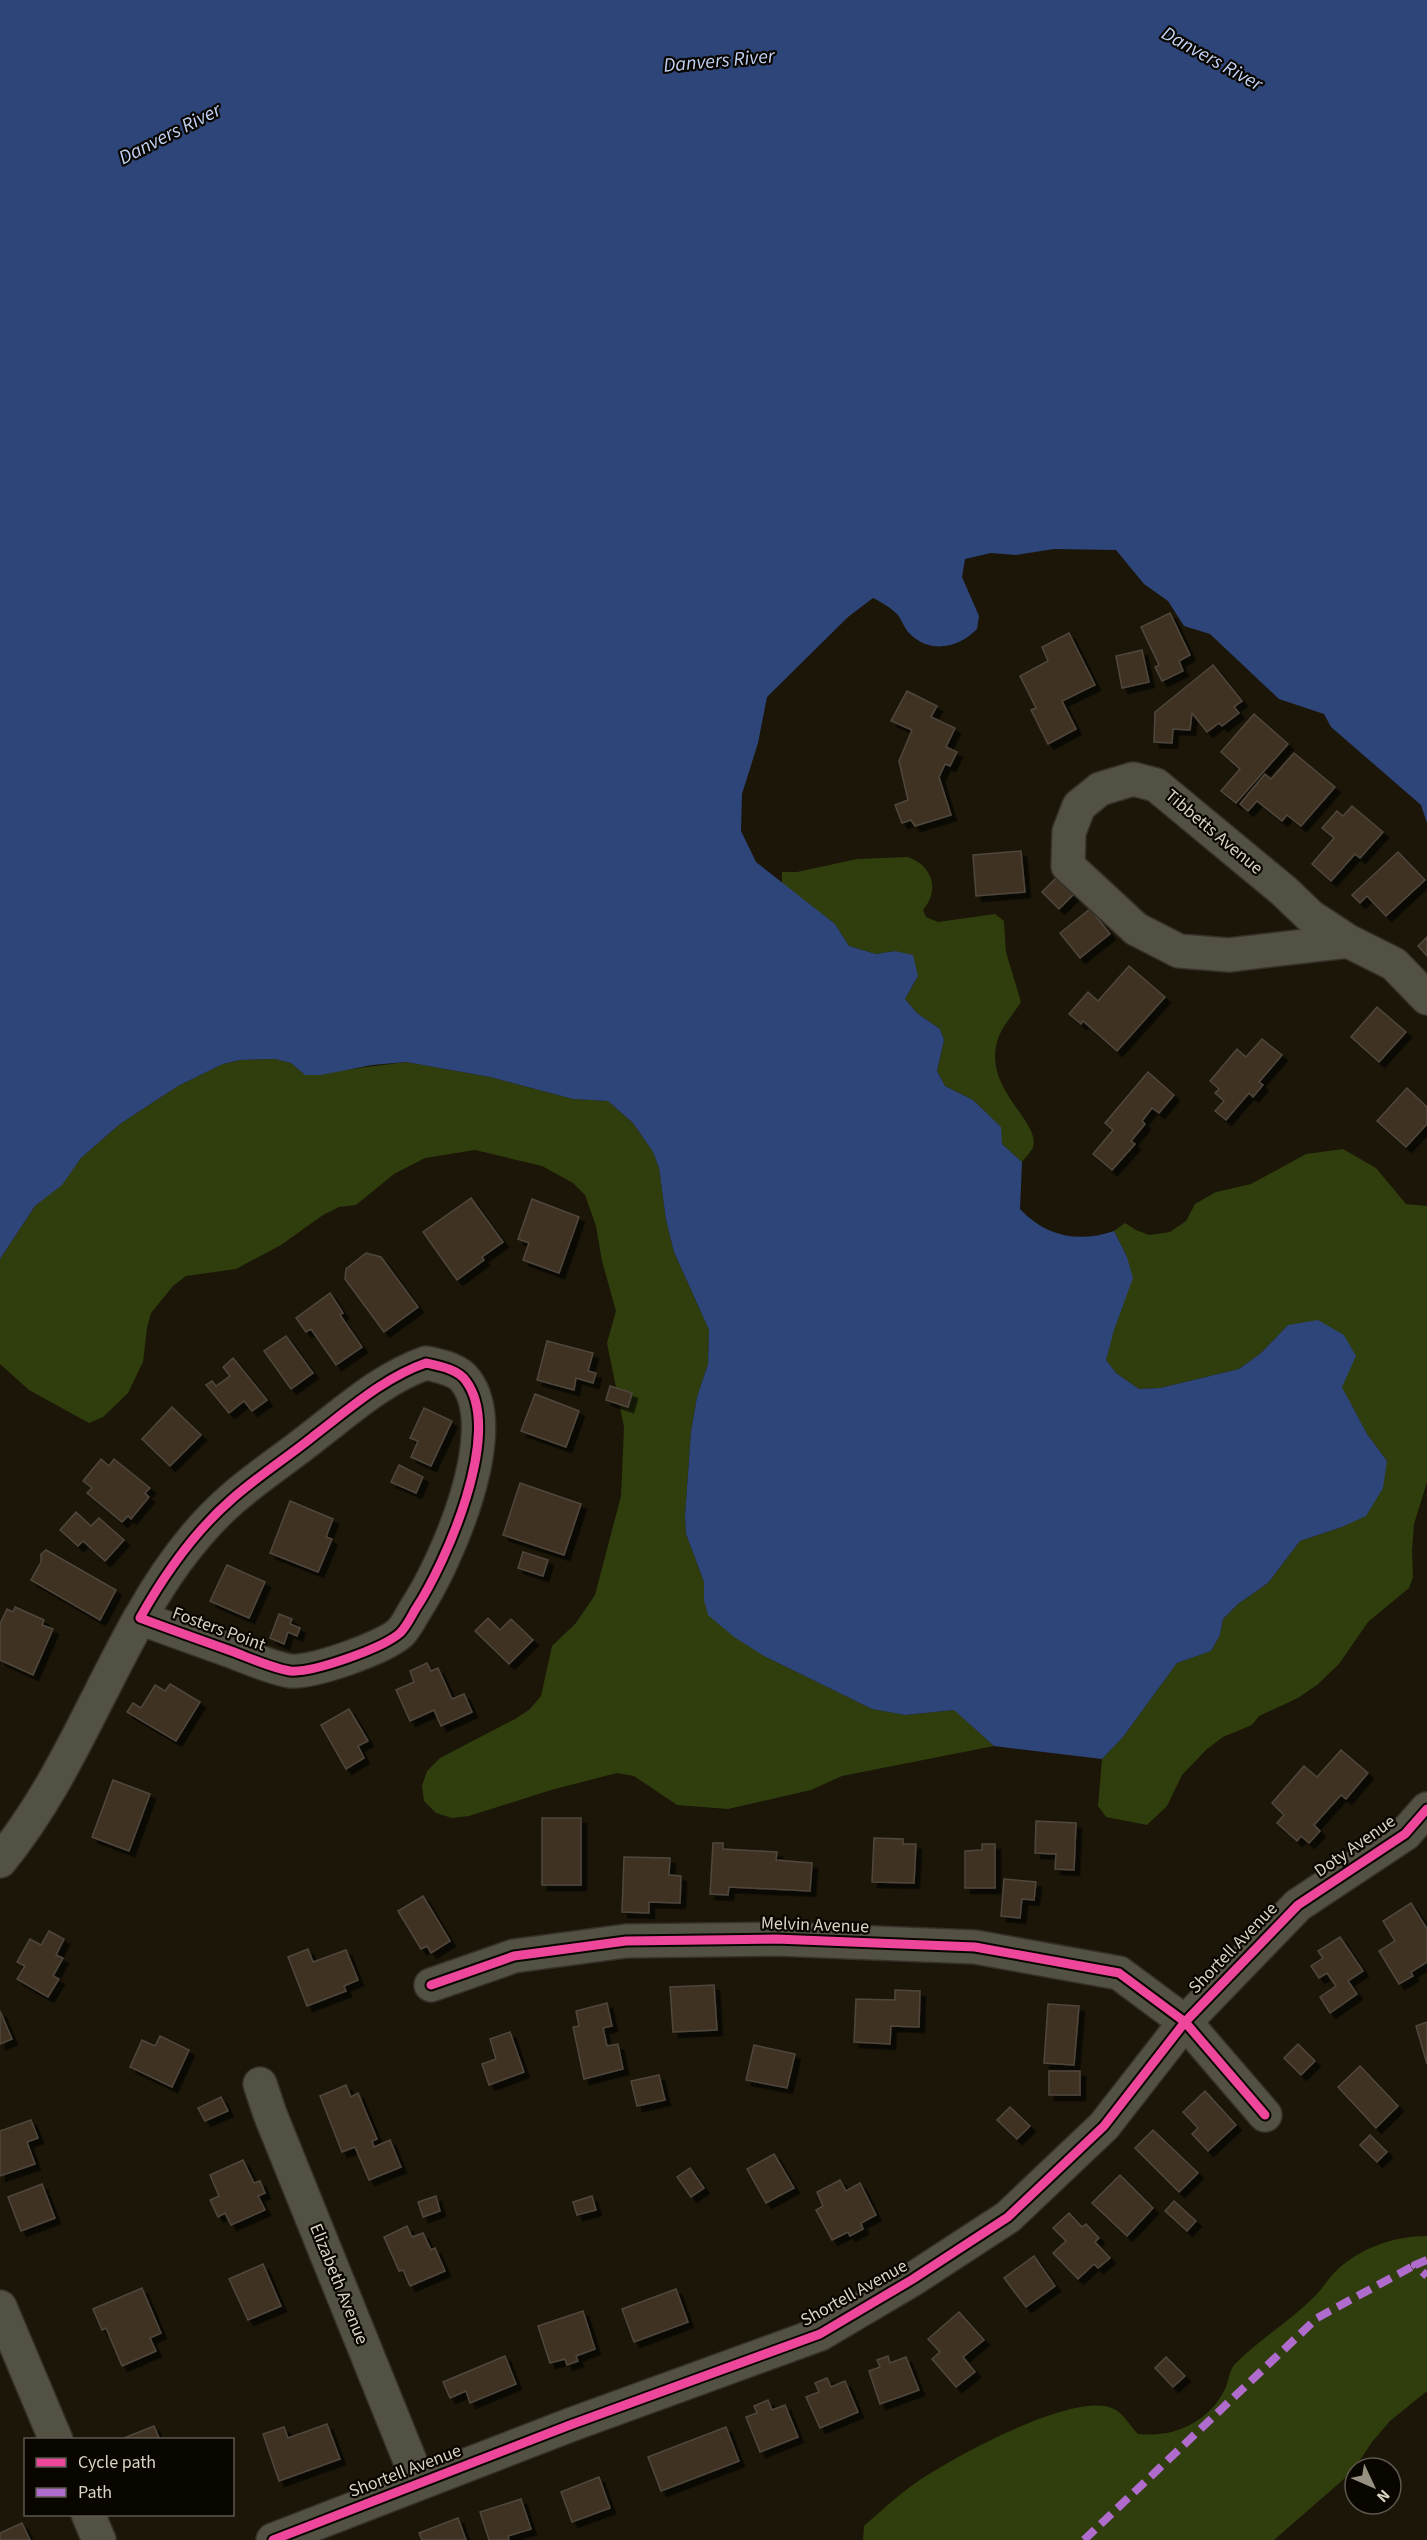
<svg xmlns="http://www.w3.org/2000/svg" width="1427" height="2540" viewBox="0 0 1427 2540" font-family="'Source Sans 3',sans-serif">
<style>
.green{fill:#303d0d}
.water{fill:#2e4579}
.building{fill:#403222;stroke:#4f473d;stroke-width:1.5;filter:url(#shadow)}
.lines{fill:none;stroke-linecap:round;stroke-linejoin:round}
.minor-casing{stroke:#353128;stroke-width:36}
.minor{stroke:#535044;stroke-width:33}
.quiet{stroke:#b06ccc;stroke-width:8;stroke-dasharray:15 8;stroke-linecap:butt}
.cycleway-casing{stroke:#090600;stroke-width:13}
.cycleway{stroke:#ed469a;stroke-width:9}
.labels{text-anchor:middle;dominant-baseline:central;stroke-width:4.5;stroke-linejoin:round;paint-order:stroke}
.street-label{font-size:18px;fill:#d8d3c2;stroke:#090600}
.water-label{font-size:20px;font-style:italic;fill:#c1d2f5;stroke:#090600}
</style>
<defs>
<filter id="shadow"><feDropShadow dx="5.5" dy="5.5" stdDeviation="0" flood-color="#0009"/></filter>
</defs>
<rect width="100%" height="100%" fill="#1b1608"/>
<g class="green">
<path d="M908 857C933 866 940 890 923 910L926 917 938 922 995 914 1004 921 1006 952 1021 1002C1013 1015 1001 1027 997 1042 984 1090 1041 1122 1033 1147 1031 1152 1025 1158 1022 1162L1002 1144 1000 1127 973 1100 945 1086 937 1071 944 1040 940 1029 917 1013 905 999 918 976 895 951 876 954 849 946 835 924 782 884V872H797L857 859Z"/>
<path d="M275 1059 291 1063 305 1075 406 1062 490 1077 573 1099 608 1101 633 1123 653 1152 659 1168 666 1220 674 1252 709 1330 708 1364 697 1397 691 1431 685 1516 686 1534 704 1582V1600L764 1656 872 1709 905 1715 955 1710 994 1746 842 1776 811 1790 728 1809 677 1805 634 1776 617 1773 551 1790 469 1816 452 1818 436 1813 424 1801 422 1786 427 1771 440 1758 515 1719 530 1709 541 1696 552 1646 576 1623 595 1595 621 1496 624 1427 607 1343 616 1311 602 1261 596 1226 585 1195 573 1183 542 1166 475 1150 425 1158 394 1174 356 1205 339 1207 323 1215 281 1245 236 1269 186 1276 173 1286 151 1313 147 1328 143 1362 128 1393 103 1417 89 1423 29 1390 0 1364V1259L35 1206 61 1185 81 1158 120 1124 178 1086 223 1064 240 1060Z"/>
<path d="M1343 1149 1376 1168 1406 1204 1427 1206V1482L1414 1524 1412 1551 1413 1577 1409 1588 1368 1622 1339 1664 1317 1685 1298 1698 1259 1716 1252 1725 1223 1737 1207 1749 1182 1775 1167 1806 1147 1825 1106 1817 1098 1806 1102 1759 1123 1737 1177 1663 1211 1651 1220 1635 1223 1619 1238 1604 1268 1583 1300 1541 1342 1527 1387 1461 1367 1434 1341 1387 1288 1325 1261 1353 1239 1369 1160 1388 1139 1389 1116 1373 1106 1360 1127 1257 1114 1231 1125 1223 1136 1230 1149 1235 1170 1232 1186 1221 1195 1204 1216 1192 1251 1184 1306 1154Z"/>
<path d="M1427 2236V2391L1390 2421 1372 2442 1352 2472 1274 2540H863L864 2526C881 2511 898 2495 917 2482 951 2459 1079 2387 1116 2410 1124 2415 1132 2428 1138 2434 1174 2438 1209 2422 1225 2389 1229 2381 1229 2370 1235 2364 1259 2340 1288 2322 1312 2299 1321 2291 1327 2280 1336 2271 1360 2248 1394 2236 1427 2236Z"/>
</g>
<path class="water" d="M0 0H1427V823L1421 805 1331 727 1324 714 1279 699 1210 634 1184 626 1168 601 1144 584 1116 550 1054 549 1016 555 991 553 965 559 962 577 979 616 977 629C959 648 930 654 910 634 904 628 902 620 897 614 891 608 881 602 873 598L848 617 767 697 758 743 742 794 741 831 756 862 835 924 849 946 876 954 895 951 913 955 918 976 905 999 917 1013 940 1029 944 1040 937 1071 945 1086 973 1100 1001 1127 1002 1144 1022 1162 1020 1209C1046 1237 1079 1243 1114 1231L1127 1257 1133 1278 1114 1330 1106 1360 1116 1373 1139 1389 1160 1388 1239 1369 1261 1353 1288 1325 1318 1320 1344 1335 1356 1356 1342 1387 1367 1434 1387 1461 1383 1488 1366 1516 1342 1527 1300 1541 1268 1583 1238 1604 1223 1619 1220 1635 1211 1651 1177 1663 1123 1737 1102 1759 994 1746 954 1710 905 1715 872 1709 764 1656 734 1637 708 1615 704 1600V1582L686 1534 685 1516 691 1431 697 1397 708 1364 709 1330 674 1252 666 1220 659 1168 653 1152 633 1123 608 1101 573 1099 490 1077 406 1062 372 1065 321 1075H305L291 1063 275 1059 240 1060 223 1064 178 1086 120 1124 81 1158 62 1185 35 1206 0 1259Z"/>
<g class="building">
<path d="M1170 613 1190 655 1179 661 1183 671 1162 681 1155 667 1159 665 1141 627Z"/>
<path d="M1069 633 1095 685 1062 701 1076 729 1048 744 1031 710 1036 708 1020 676 1048 661 1042 647Z"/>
<path d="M1142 650 1149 682 1122 688 1116 656Z"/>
<path d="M1213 665 1242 701 1234 707 1239 713 1222 726 1219 723 1207 732 1192 713 1190 730 1173 729 1172 743 1154 742 1155 712Z"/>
<path d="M907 691 937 706 931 717 955 728 946 747 957 752 950 766 945 764 939 777 951 815 915 826 911 820 902 823 895 805 908 800 899 761 912 730 891 721Z"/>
<path d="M1254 714 1288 744 1236 803 1221 791 1240 769 1221 752Z"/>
<path d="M1294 753 1335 787 1301 826 1287 815 1282 821 1257 801 1248 811 1240 804 1265 774 1271 779Z"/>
<path d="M1352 806 1383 832 1360 858 1355 854 1331 881 1312 864 1334 838 1322 828 1337 811 1343 816Z"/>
<path d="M1021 851 1025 892 976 896 973 855Z"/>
<path d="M1398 852 1425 880 1386 916 1367 896 1360 903 1352 895Z"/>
<path d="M1058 876 1075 893 1059 909 1042 892Z"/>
<path d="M1090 909 1110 934 1080 958 1060 933Z"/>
<path d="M1427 937V956L1418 946Z"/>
<path d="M1129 966 1165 997 1117 1051 1083 1021 1081 1024 1069 1014 1088 992 1098 1001Z"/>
<path d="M1377 1007 1406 1032 1379 1062 1351 1037Z"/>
<path d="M1262 1039 1282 1055 1259 1082 1263 1085 1253 1097 1249 1093 1226 1120 1215 1111 1224 1101 1215 1093 1219 1089 1210 1081 1237 1049 1246 1057Z"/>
<path d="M1148 1072 1174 1095 1159 1113 1152 1108 1142 1121 1145 1124 1131 1141 1135 1144 1112 1170 1093 1154 1113 1130 1105 1123Z"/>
<path d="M1407 1088 1427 1107V1124L1406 1147 1377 1121Z"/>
<path d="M471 1198 503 1242 482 1257 484 1260 457 1280 423 1232Z"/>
<path d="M532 1199 579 1217 559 1273 523 1260 529 1243 518 1239Z"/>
<path d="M366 1253 381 1257 418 1307 384 1332 345 1279 346 1269Z"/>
<path d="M330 1293 343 1313 340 1315 362 1347 336 1365 311 1329 306 1332 296 1318Z"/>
<path d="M286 1336 313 1373 291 1389 264 1351Z"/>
<path d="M547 1341 593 1353 588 1371 596 1373 593 1383 576 1378 574 1390 537 1380Z"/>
<path d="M233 1358 267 1400 252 1411 244 1401 229 1413 206 1385 212 1381 216 1386 230 1376 223 1367Z"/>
<path d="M610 1386 632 1393 628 1407 606 1400Z"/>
<path d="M535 1394 579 1411 566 1447 521 1431Z"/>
<path d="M172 1407 201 1435 170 1466 142 1439Z"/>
<path d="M424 1408 452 1421 431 1466 411 1457 418 1441 410 1438Z"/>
<path d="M101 1459 109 1466 114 1459 150 1488 145 1493 149 1497 131 1519 128 1516 122 1522 87 1493 92 1488 83 1481Z"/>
<path d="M399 1465 423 1477 416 1493 391 1482Z"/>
<path d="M520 1483 581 1504 564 1555 503 1535Z"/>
<path d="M290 1501 333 1519 326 1537 332 1539 318 1572 270 1553Z"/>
<path d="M76 1512 91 1526 99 1518 124 1540 105 1561 83 1541 78 1546 60 1530Z"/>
<path d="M46 1550 116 1590 100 1620 31 1580 41 1562V1554Z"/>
<path d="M523 1552 548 1560 543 1576 518 1568Z"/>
<path d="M227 1565 265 1582 249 1618 210 1601Z"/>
<path d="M15 1607 44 1620 42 1625 53 1629 33 1675 0 1660V1624L7 1609 13 1612Z"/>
<path d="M279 1614 292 1619 290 1624 300 1628 297 1636 288 1632 284 1644 270 1638Z"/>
<path d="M488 1618 500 1630 511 1619 533 1640 509 1664 475 1631Z"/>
<path d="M427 1663 431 1671 438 1668 452 1699 464 1694 472 1712 441 1726 434 1710 410 1721 396 1690 414 1682 410 1671Z"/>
<path d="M170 1684 200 1702 176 1741 127 1712 133 1703 141 1708 155 1685 165 1691Z"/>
<path d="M349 1709 368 1741 358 1746 364 1758 346 1769 321 1725Z"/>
<path d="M1341 1750 1368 1773 1346 1799 1341 1795 1314 1825 1320 1831 1309 1843 1301 1836 1297 1841 1277 1823 1284 1815 1272 1803 1304 1766 1317 1777Z"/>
<path d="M113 1780 150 1794 129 1851 92 1837Z"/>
<rect x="542" y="1818" width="39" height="67"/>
<path d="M1036 1821 1076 1823 1074 1870 1055 1869 1056 1854 1035 1853Z"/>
<path d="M874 1838 903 1839V1844H916L914 1883 872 1882Z"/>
<path d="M713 1843H723V1849L777 1852 776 1860 812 1863 810 1891 729 1887 728 1895 710 1894Z"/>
<path d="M982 1844H995V1888H965V1851L982 1850Z"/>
<path d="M624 1857 670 1858 669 1875 681 1876 680 1903 649 1902V1913L622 1912Z"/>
<path d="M1004 1879 1036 1882 1034 1900 1022 1899 1020 1918 1001 1916Z"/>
<path d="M423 1896 450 1941 431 1953 427 1946 421 1949 398 1911Z"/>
<path d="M1411 1903 1427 1929V1962L1411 1972 1413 1976 1399 1984 1379 1951 1395 1941 1383 1921Z"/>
<path d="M49 1931 64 1939 56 1955 63 1958 53 1976 59 1979 48 1997 17 1979 25 1966 17 1962 30 1939 41 1945Z"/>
<path d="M1340 1937 1363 1971 1348 1981 1357 1994 1330 2013 1320 1997 1336 1986 1327 1973 1319 1978 1311 1966 1323 1958 1318 1951Z"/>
<path d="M308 1949 313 1962 346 1950 358 1980 344 1986 346 1991 307 2006 288 1957Z"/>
<path d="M714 1985 717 2030 673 2032 670 1987Z"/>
<path d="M895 1990 920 1991 919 2027 891 2026 890 2044 854 2042 856 1999 895 2000Z"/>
<path d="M607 2003 612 2026 603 2028 607 2046 618 2044 623 2069 584 2079 573 2027 579 2026 576 2011Z"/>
<path d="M1048 2004 1079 2006 1074 2065 1044 2063Z"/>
<path d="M0 2011 12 2039 0 2044Z"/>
<path d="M1427 2022V2064L1416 2026Z"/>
<path d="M510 2032 524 2072 489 2085 482 2064 496 2059 490 2039Z"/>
<path d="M160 2036 189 2050 172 2087 130 2067 142 2040 155 2046Z"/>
<path d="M1298 2044 1315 2061 1301 2075 1284 2058Z"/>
<path d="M754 2045 795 2054 787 2088 746 2080Z"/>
<path d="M1360 2066 1398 2106 1376 2128 1338 2087Z"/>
<rect x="1049" y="2071" width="31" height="24"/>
<path d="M659 2075 665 2100 637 2106 631 2081Z"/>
<path d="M346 2085 351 2097 358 2093 377 2139 372 2141 374 2147 390 2140 401 2167 369 2180 355 2147 342 2152 320 2096Z"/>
<path d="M1205 2091 1236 2125 1208 2151 1192 2134 1198 2128 1183 2112Z"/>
<path d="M221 2097 228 2111 205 2121 198 2108Z"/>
<path d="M1010 2107 1030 2126 1017 2139 997 2120Z"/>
<path d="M31 2120 38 2138 27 2142 35 2164 0 2176V2131Z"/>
<path d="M1153 2130 1198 2173 1179 2192 1135 2148Z"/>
<path d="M1370 2135 1387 2152 1377 2162 1360 2145Z"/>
<path d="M774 2154 794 2188 766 2203 747 2169Z"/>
<path d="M243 2160 254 2183 260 2181 265 2193 258 2196 265 2210 231 2225 225 2213 218 2217 210 2200 219 2196 210 2175Z"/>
<path d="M690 2168 704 2188 691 2197 677 2177Z"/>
<path d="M1120 2175 1153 2208 1127 2236 1092 2203Z"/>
<path d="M840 2180 846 2191 860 2183 876 2215 861 2223 863 2229 850 2236 848 2232 832 2240 816 2210 823 2206 817 2192Z"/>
<path d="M42 2184 55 2218 21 2231 8 2197Z"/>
<path d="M436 2196 440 2211 423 2217 418 2202Z"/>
<path d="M592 2196 596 2210 577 2215 573 2202Z"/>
<path d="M1174 2201 1196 2221 1187 2231 1165 2211Z"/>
<path d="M1069 2213 1082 2227 1086 2224 1099 2238 1095 2242 1110 2258 1098 2268 1094 2264 1078 2279 1053 2253 1066 2241 1053 2228Z"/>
<path d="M407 2226 412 2237 423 2233 431 2250 435 2248 445 2271 410 2286 403 2270 399 2271 384 2237Z"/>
<path d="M1034 2256 1055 2286 1026 2307 1004 2278Z"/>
<path d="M263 2264 281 2306 248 2320 229 2279Z"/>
<path d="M142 2288 161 2333 150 2338 156 2351 122 2366 106 2328 102 2330 93 2309Z"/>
<path d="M676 2289 688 2322 634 2342 622 2309Z"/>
<path d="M583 2311 595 2349 576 2356 578 2361 567 2365 565 2359 550 2363 538 2326Z"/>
<path d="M959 2312 984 2340 963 2357 975 2372 956 2387 932 2359 940 2352 928 2339Z"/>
<path d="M505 2356 516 2384 470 2403 466 2391 450 2398 443 2382Z"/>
<path d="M888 2356 890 2363 906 2357 919 2390 880 2404 869 2371 880 2367 877 2360Z"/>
<path d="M1166 2357 1185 2376 1173 2387 1155 2368Z"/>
<path d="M827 2378 831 2387 845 2381 858 2412 820 2428 806 2397 819 2392 815 2383Z"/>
<path d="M768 2400 772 2410 785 2405 798 2437 760 2452 746 2417 757 2413 754 2406Z"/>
<path d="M327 2424 340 2459 279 2481 263 2434 284 2427 288 2438Z"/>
<path d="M154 2426 160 2440H124V2438Z"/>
<path d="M726 2427 739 2461 661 2491 648 2457Z"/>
<path d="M599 2477 610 2508 572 2522 561 2492Z"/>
<path d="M521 2499 531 2529 508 2536 509 2540H489L480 2512Z"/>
<path d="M458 2518 466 2540H422L419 2533Z"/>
<path d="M22 2523 30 2540H0V2533Z"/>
</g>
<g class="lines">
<defs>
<g id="minor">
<path d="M1348 941 1229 955 1179 951 1136 929 1068 866 1069 832 1079 806 1100 789 1133 779 1156 785 1284 891 1310 916 1348 941 1394 964 1427 998"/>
<path d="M426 1363C439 1366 458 1369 466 1381 504 1432 446 1563 415 1610 411 1617 406 1627 400 1633 383 1648 313 1673 290 1671 272 1668 252 1659 234 1652 203 1641 172 1630 140 1618 164 1575 194 1532 232 1499 258 1476 288 1457 315 1435 349 1409 385 1377 426 1363Z"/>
<path d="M0 1861C60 1788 94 1699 140 1618"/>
<path d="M431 1985 514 1956 626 1941 776 1939 975 1947 1119 1973 1185 2022 1265 2115"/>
<path d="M260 2084 270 2114 419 2483"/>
<path d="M0 2307 56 2440"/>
<path d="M88 2514 99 2540"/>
<path d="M273 2540 570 2425 820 2334 913 2279 1008 2217 1104 2126 1185 2022 1298 1905 1405 1834 1427 1809"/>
</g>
</defs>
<use href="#minor" class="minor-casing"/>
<use href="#minor" class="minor"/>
<g class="quiet">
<path d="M1427 2260 1415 2265 1427 2276"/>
<path d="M1084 2540 1317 2318 1415 2265"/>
</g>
<defs>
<g id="cycleway">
<path d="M426 1363C439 1366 458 1369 466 1381 504 1432 446 1563 415 1610 411 1617 406 1627 400 1633 383 1648 313 1673 290 1671 272 1668 252 1659 234 1652 203 1641 172 1630 140 1618 164 1575 194 1532 232 1499 258 1476 288 1457 315 1435 349 1409 385 1377 426 1363Z"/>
<path d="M431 1985 514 1956 626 1941 776 1939 975 1947 1119 1973 1185 2022 1265 2115"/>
<path d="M273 2540 570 2425 820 2334 913 2279 1008 2217 1104 2126 1185 2022 1298 1905 1405 1834 1427 1809"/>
</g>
</defs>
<use href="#cycleway" class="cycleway-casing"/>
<use href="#cycleway" class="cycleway"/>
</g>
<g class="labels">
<g class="street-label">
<text transform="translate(1214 832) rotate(40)">Tibbetts Avenue</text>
<text transform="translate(219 1629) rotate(20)">Fosters Point</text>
<text transform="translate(1355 1846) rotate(-35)">Doty Avenue</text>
<text transform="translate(815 1925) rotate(2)">Melvin Avenue</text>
<text transform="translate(1233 1948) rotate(-46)">Shortell Avenue</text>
<text transform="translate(339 2284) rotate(68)">Elizabeth Avenue</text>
<text transform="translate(854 2293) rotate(-29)">Shortell Avenue</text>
<text transform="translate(405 2471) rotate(-21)">Shortell Avenue</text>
</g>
<g class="water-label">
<text transform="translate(1212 59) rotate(29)">Danvers River</text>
<text transform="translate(719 61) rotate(-5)">Danvers River</text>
<text transform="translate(170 134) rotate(-27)">Danvers River</text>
</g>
</g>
<rect x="24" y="2438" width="210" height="78" fill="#090600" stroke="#5c584e" stroke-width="1.5"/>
<rect x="36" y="2458" width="30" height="9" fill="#ed469a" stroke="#5c584e" stroke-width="1.5"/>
<text x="78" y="2468" font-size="18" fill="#d8d3c2">Cycle path</text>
<rect x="36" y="2488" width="30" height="9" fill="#b06ccc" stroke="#5c584e" stroke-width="1.5"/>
<text x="78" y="2498" font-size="18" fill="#d8d3c2">Path</text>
<g transform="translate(1373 2486) rotate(134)"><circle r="28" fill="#090600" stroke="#5c584e" stroke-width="1.5"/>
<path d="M0-4.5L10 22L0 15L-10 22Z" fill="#969181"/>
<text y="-9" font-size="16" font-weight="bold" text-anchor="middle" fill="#d8d3c2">N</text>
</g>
</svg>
